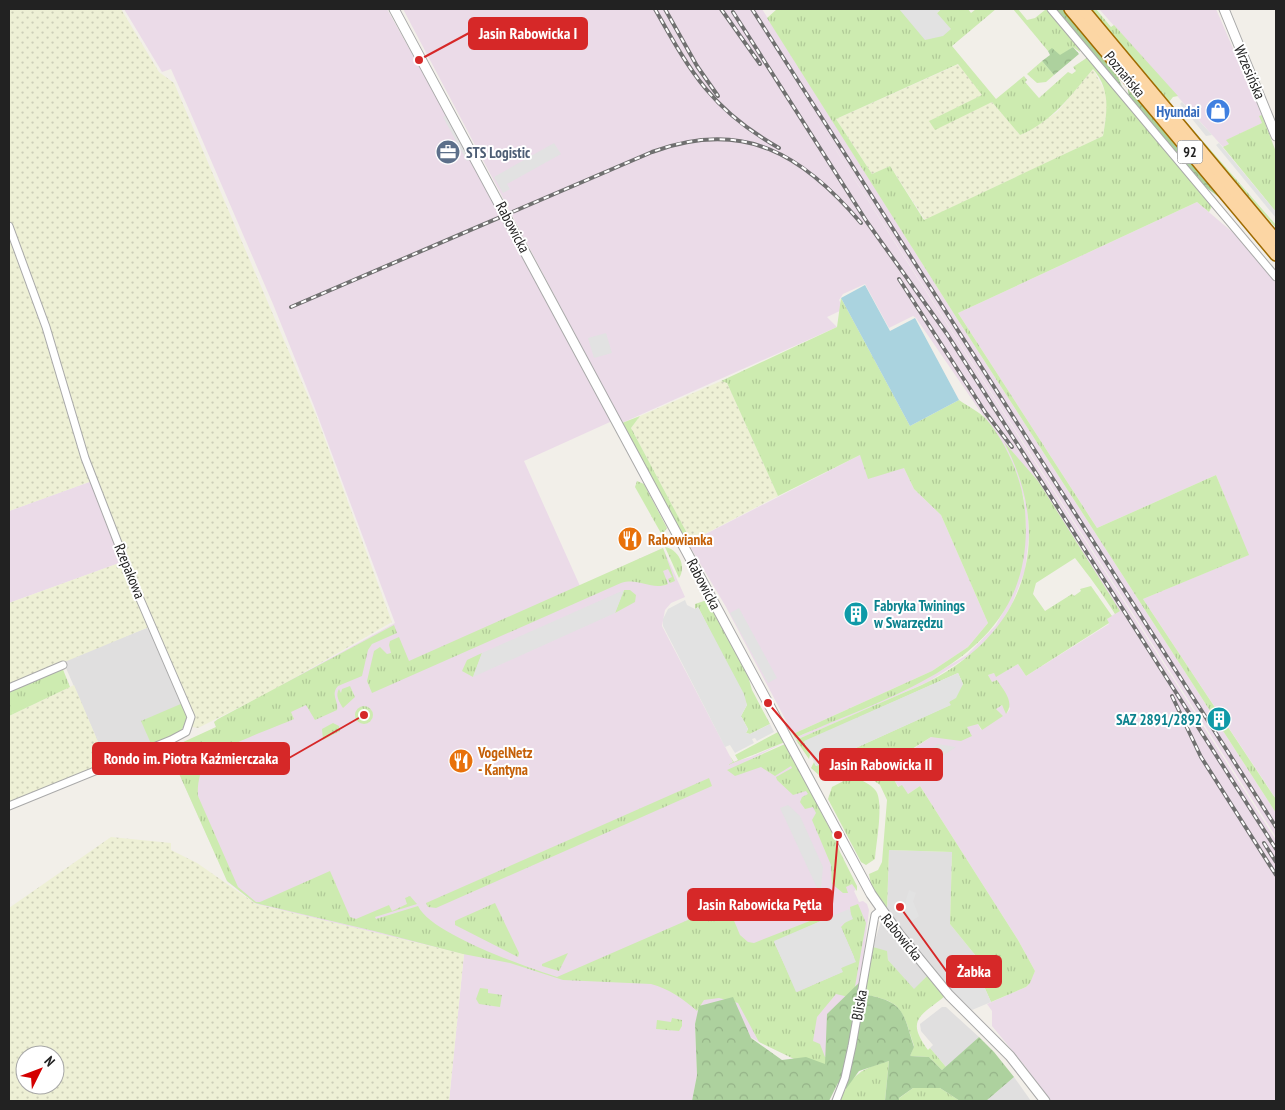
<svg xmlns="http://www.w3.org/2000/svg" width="1285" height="1110" viewBox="0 0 1285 1110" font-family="'PT Sans Narrow',sans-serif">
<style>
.residential{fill:#e0dfdf}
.industrial{fill:#ebdbe8}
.farmland{fill:url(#farmland-dots);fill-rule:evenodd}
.grass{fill:url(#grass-tufts);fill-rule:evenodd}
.forest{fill:url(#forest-crowns)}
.parking{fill:#e2e2e2}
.water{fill:#aad3df}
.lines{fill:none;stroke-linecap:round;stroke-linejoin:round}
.minor-casing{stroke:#a9a9a9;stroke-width:9}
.tertiary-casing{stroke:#a9a9a9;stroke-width:11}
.primary-casing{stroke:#a06b00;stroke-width:14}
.minor{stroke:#fff;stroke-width:7}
.tertiary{stroke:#fff;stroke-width:9}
.primary{stroke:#fcd6a4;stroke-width:11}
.rail-casing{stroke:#707070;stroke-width:4}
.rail{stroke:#fff;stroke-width:2;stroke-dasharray:5.5;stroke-linecap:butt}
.labels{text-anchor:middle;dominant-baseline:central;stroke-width:4;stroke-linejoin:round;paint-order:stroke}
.shield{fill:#fff;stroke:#646464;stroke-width:1}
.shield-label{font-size:14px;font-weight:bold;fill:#222}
.street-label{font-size:15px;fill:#222;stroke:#fff}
.shop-label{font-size:15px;font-weight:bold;fill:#366cbe;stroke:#fff;text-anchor:end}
.service-label{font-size:15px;font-weight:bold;fill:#4e5e75;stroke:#fff;text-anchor:start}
.food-label{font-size:15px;font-weight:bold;fill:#c56008;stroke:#fff;text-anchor:start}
.culture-label{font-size:15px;font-weight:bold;fill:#0d838f;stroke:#fff;text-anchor:start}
.leader{fill:none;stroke:#d62828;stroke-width:2}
.callout-dot{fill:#d62828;stroke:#fff;stroke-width:2}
.callout{fill:#d62828;stroke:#d62828;stroke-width:2}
.callout-label{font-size:16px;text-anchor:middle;font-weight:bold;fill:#fff}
</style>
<defs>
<pattern id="farmland-dots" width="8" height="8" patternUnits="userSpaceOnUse" patternTransform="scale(1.25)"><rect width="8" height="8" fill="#eef0d5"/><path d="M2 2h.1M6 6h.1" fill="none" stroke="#ccceb7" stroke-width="1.8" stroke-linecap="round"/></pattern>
<pattern id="grass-tufts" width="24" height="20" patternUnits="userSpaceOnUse" patternTransform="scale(1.25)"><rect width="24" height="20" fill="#cdebb0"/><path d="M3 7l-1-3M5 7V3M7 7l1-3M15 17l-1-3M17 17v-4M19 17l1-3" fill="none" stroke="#b0c997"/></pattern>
<pattern id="forest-crowns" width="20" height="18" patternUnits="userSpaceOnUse" patternTransform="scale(1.25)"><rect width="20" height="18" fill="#add19e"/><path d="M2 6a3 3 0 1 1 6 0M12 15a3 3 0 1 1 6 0" fill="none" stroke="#95b388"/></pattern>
</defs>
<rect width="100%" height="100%" fill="#f2efe9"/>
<g class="residential">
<path d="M149 627 183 703 152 746 107 763 63 661Z"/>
<path d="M889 850 952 852 950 924 976 956 945 984 887 914Z"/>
<path d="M882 918 928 975 914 990 888 960 887 955 873 947Z"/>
<path d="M942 1007H946L979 1037 946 1067 930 1048 933 1045 921 1031 920 1024Z"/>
<path d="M1014 1077 1031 1101H986Z"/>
</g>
<g class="industrial">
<path d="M124 9H387L502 215 610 419V422L524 461 580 586 663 548 685 597 671 603 665 610 662 626 733 762 751 757 785 742 752 759 786 748 856 890 854 891 859 902 863 901 867 904 869 910 859 993 821 1072 699 1012 695 1024 697 1075 692 1101H449L464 954 256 904 228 882 168 749 209 731 216 727 214 722 395 623 314 406 273 304 191 114 171 69 162 72Z"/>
<path d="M403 9H762L956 317 1276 813V837L788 75 1276 840V1101H1051L1025 1066 992 1026V1011L987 1004 1026 987 1035 971 1018 940 920 786 908 794 899 787 891 776 903 768 896 755 909 752 931 737H944L972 724H978L981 730 1000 714 996 709 1002 705 1007 713 1010 709 997 680 992 682 988 675 994 673 997 676 1018 664 1026 676 1109 624 1107 619 1119 611 1006 445 1014 459 1027 498 1029 536 1025 571 1012 604 998 628 972 654 928 682 796 740 795 738 928 678 967 655 996 625 1009 601 1022 565 1026 526 1024 499 1011 460 1002 443 916 318 913 316 889 328 865 284 843 294 839 300 844 309 827 317 837 327 622 423Z"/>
<path d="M1099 9H1216L1264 120 1262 123 1227 140 1229 144 1223 147Z"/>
<path d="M1197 202 1237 236 1276 283V799L1143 599 1248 555 1216 475 1097 528 958 313Z"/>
<path d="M860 455 904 468 914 489 941 515 988 623 968 647 932 671 793 734 726 607 688 543Z"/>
<path d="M92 481 122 562 9 603V511Z"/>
</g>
<g class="farmland">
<path d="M9 9H121L159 72 174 83 316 415 392 622 268 693 198 728 192 727V710L141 597 88 460 9 222Z"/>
<path d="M959 64 983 95 929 121 992 102 1020 135 1029 131 1057 112 1093 69 1106 93 1107 107 1103 136 925 220 890 166 872 174 836 119Z"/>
<path d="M9 233 37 312 92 481 9 511Z"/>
<path d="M721 381 727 383 778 496 701 536 693 537 688 535 631 428 640 416Z"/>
<path d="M122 562 149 627 9 685V603Z"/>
<path d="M74 685 107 763 9 802V716Z"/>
<path d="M111 837 171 843V850L197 863 256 904 464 954 449 1101H9V908ZM25 1055H55V1085H25Z"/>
</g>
<g class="grass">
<path d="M777 9H899L937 13 941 9H968L971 13 976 9H996L952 46 996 99 1024 76 1027 80 1025 82 1039 98 1068 72 1072 74 1076 71 1073 67 1088 57 1212 206 1209 212 1197 202 958 313 1097 528 1216 475 1249 555 1143 599 1273 795 1276 799V813L956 317 767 18ZM958 64 982 95 929 121 935 130 992 102 1020 135C1052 122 1071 95 1093 69 1111 90 1107 111 1103 136L924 220 890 166 872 174 836 119Z"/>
<path d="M1013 9H1018L1027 20 1035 18 1045 10H1049L1079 46 1080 52 1073 47 1060 56 1052 49 1048 51Z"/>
<path d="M1089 9H1096L1111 27 1114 25 1178 96 1173 97 1169 102 1276 225V228L1184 124 1151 80Z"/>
<path d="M1042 61 1054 75 1046 82 1037 83 1027 74Z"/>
<path d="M1262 115 1276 152V212L1223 147 1229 144 1226 140 1262 123 1259 116Z"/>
<path d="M841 298 910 426 959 400C967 406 980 412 987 420 1007 444 1022 479 1025 510 1038 657 903 690 795 738L793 734 932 671 968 647 988 623 941 515 914 489 904 468 868 479 860 455 778 496 727 383 721 381 837 327Z"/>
<path d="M640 416 631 428 688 535 693 537 701 536 686 544 624 427 622 423Z"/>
<path d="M1004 442 1038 481 1120 611 1115 614C1102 593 1089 576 1075 558L1036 583 1033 594 1045 611 1072 594 1074 596 1081 591 1080 589 1091 586 1112 616 1107 619 1109 623 1026 676 1018 664 996 677 994 673 988 675 992 682 997 680C1004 691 1015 702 1006 714L1002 705 996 709 1003 716 982 730 978 724 967 727 972 736 961 741 931 737 904 754 876 758 831 777 820 776 811 768 814 762 816 766 950 705 949 702 963 684 958 673 804 742 810 755 809 759 796 740C827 726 857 713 887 700 910 690 934 681 955 666 1035 611 1048 525 1004 442Z"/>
<path d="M637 481 644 484 667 528 662 535 635 487Z"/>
<path d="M665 547C678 549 687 566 679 578Z"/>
<path d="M663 548 675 581 670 583 668 579 672 577 668 569 663 571 668 584C651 591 639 577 621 583L372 693 367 681 374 651 380 647 387 654 391 653 389 645 390 641 399 637 409 661Z"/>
<path d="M624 590H630L636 595 635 602 615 613Z"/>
<path d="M704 601 709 602 746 669 752 690 770 724 750 734 746 733 748 729 741 716 747 705 698 607 695 609V604Z"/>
<path d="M394 625 397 633 372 644 368 650 362 676 338 686C330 695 339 701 337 710L315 720 306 705 291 712 294 719C276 727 220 747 209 759 200 768 197 784 198 796L238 887 256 902H260L330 871 350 917 356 919 389 905 392 911 407 904 405 898 410 896 417 904 375 917 376 919 418 906C431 934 526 967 557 977L720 906 730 911 740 935 748 942 754 943 820 917 821 921 774 942 797 992 842 972 841 968 853 961 854 957 841 927 851 916 850 907 858 904 866 923 853 998 836 994 817 1017 813 1041 820 1044 825 1057 831 1059 821 1072 759 1042 738 1003 719 998 704 1000 697 1011C682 998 669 989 651 984L563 980 510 963 463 954 374 931 255 903 227 881 168 749 216 727 214 722 218 719Z"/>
<path d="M482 653 473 677 462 671 467 660Z"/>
<path d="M60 662 70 687 9 716V685Z"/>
<path d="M350 686 355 697 343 708C339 702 335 695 339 689L341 693 342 689Z"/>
<path d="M183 703 188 716 181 732 152 746 141 721Z"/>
<circle cx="364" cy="715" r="9"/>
<path d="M333 723 339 726 340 731 323 740 322 729Z"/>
<path d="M778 732 785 742 728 765 733 762 730 756 734 762 738 760 735 755Z"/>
<path d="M785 744 835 838 840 852 857 886V891L852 884 846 887 848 893H843L832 884 831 865 812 820 816 813 813 807 805 809 800 802 802 797 808 794 806 791 793 795 777 780 776 777 792 768 791 766 775 776 761 767 735 776 727 770Z"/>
<path d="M884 764 903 768 892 776 898 787 902 785 908 794 920 786 1018 940 1035 971 1030 983 1026 987 991 1002 975 966 970 968 968 963 976 956 950 924 952 852 889 850 887 910C880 900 870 887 869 874L878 870 882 862 887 800 880 785 862 772Z"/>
<path d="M853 776C861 780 871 784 876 791 884 803 876 844 875 859L866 865 861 862 828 799 832 787Z"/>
<path d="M709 778 712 786 436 908 428 907 426 903Z"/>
<path d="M495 903 519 953 518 957 455 925V921L459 919Z"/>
<path d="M873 947 887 951 888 960 914 989 928 975 945 996C921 1016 905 1019 928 1050L930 1048 946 1067 942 1070 929 1057 910 1056 914 1046C903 1013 904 1001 866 995V976Z"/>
<path d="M568 953 559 971 542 966V964Z"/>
<path d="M480 988 488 989V993L502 995 500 1007 479 1004 476 999Z"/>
<path d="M672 1018 682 1020V1026L679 1031 656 1029 657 1020 671 1022Z"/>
<path d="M889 1061 885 1101H839C853 1074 860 1069 889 1061Z"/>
<path d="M913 1088H940L960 1101H899L898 1099Z"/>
</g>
<g class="forest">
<path d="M1054 9H1063L1117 75 1123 89Z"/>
<path d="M1073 47 1079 54 1054 75 1042 61 1050 55 1048 51 1052 48 1060 55Z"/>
<path d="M1127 84 1227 203 1204 186 1129 98Z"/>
<path d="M866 976 867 995C905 1002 903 1013 914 1047L910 1056 929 1057 942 1070 979 1037 994 1052 1014 1077 986 1101H960L940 1088H913L899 1098V1101H885L889 1061 859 1071 846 1089 838 1083 829 1101H692L697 1075 695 1024 699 1006 733 997 751 1038 782 1060 806 1057 825 1064 827 1014Z"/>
</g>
<g class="parking">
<path d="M899 9H941L937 13 951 29 943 36 925 40Z"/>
<path d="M1182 102 1212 135 1206 136 1180 104Z"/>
<path d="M447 115 471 159 467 161 443 117Z"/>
<path d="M554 143 561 154 507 184 510 189 503 193 494 177Z"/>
<path d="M1219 143 1276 212V218L1216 145Z"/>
<path d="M606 333 612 353 594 358 588 338Z"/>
<path d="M624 590 615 613 473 677 482 653Z"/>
<path d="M685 600 687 605 695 609 698 607 744 694 747 705 741 716 748 729 746 733 750 734 770 724 774 732 757 741 755 738 752 739 754 743 735 753 730 745 725 747 663 626V619L668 609Z"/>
<path d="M739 608 777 678 768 683 730 613Z"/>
<path d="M958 673 963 684 956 698 949 702 951 705 816 766 804 741Z"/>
<path d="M938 744 956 747 926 767 910 762Z"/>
<path d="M788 805 800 816 823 867 821 888 818 890 780 808Z"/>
<path d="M909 890 916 893 913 901 919 916 912 921 906 912V900Z"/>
<path d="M849 909 853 919 840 925 856 962 841 968 843 972 796 992 774 941Z"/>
<path d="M968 963 971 968 975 966 991 1002 972 1010 945 984Z"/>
</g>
<path class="water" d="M865 285 890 331 915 318 959 400 910 426 841 298Z"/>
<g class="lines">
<defs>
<g id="minor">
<path d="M1051 9 1276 277"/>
<path d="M9 226 46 327 85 458 137 592 191 717 186 732 171 740 9 806"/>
<path d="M9 688 63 665"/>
<path d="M836 1101 845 1078 852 1046 875 915 881 910"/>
</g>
<g id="tertiary">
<path d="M394 9 871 894 899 934 949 995 1010 1056 1045 1101"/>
<path d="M1224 9 1276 136"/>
</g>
<g id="primary">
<path d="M1070 9 1276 255"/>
<path d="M1083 9 1276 240"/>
</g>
</defs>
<use href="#minor" class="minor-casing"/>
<use href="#tertiary" class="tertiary-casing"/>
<use href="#primary" class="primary-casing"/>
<use href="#minor" class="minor"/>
<use href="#tertiary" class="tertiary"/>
<use href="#primary" class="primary"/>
<defs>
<g id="rail">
<path d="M655 9C691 73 712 110 779 148"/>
<path d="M665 9 697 66 718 96"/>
<path d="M721 9 760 64"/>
<path d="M752 9 1276 827"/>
<path d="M733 12 867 222 947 334 1276 849"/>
<path d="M899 279 985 412 1012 447"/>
<path d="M291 307 652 152C744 118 803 155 861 223"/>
<path d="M1172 696 1201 757 1276 875"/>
<path d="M1264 843 1276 862"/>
</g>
</defs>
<use href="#rail" class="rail-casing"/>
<use href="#rail" class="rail"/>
</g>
<defs>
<symbol id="shop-disc" viewBox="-11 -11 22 22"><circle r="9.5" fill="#3f7fe0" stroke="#fff"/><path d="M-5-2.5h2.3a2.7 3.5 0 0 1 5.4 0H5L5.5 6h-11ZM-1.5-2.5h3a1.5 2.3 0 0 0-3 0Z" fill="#fff"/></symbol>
<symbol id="office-disc" viewBox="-11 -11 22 22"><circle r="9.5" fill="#5c6f8a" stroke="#fff"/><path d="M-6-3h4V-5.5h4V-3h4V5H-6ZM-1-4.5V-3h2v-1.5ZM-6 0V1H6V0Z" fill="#fff"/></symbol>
<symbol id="restaurant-disc" viewBox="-11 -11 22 22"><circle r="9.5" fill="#e8710a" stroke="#fff"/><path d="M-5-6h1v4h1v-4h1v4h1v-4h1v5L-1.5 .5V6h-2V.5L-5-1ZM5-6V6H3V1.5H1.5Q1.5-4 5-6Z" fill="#fff"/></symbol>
<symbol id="building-disc" viewBox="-11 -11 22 22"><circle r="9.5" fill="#0f9aa8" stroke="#fff"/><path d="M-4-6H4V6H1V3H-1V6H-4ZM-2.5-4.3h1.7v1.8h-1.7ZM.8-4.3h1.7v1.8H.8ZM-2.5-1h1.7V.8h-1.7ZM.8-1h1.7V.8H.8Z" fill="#fff"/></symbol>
</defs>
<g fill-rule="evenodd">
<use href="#shop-disc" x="1204" y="97" width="28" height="28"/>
<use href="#office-disc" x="434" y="138" width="28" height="28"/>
<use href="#restaurant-disc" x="616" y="525" width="28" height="28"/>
<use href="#building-disc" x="842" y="600" width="28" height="28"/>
<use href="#building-disc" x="1205" y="705" width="28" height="28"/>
<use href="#restaurant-disc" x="447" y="747" width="28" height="28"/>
</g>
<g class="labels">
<rect class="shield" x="1177.5" y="140.5" width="25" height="23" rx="4"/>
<g class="shield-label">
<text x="1190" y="152">92</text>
</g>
<g class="street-label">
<text transform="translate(1250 72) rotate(67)">Wrzesińska</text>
<text transform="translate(1125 74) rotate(50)">Poznańska</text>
<text transform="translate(513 227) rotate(62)">Rabowicka</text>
<text transform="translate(130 571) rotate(68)">Rzepakowa</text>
<text transform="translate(704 584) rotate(62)">Rabowicka</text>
<text transform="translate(902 937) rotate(51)">Rabowicka</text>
<text transform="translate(859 1005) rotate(-80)">Bliska</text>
</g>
<g class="shop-label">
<text x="1200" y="111">Hyundai</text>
</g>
<g class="service-label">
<text x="466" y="152">STS Logistic</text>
</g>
<g class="food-label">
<text x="648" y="539">Rabowianka</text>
<text x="478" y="752">VogelNetz<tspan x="478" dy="17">- Kantyna</tspan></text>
</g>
<g class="culture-label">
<text x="874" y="605">Fabryka Twinings<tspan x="874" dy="17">w Swarzędzu</tspan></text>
<text x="1202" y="719" text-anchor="end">SAZ 2891/2892</text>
</g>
</g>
<path class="leader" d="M419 60L469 33M364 715L289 758M768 703L820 764M838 835L832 904M900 907L947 972"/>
<g class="callout-dot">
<circle cx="419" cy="60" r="5"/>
<circle cx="364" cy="715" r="5"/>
<circle cx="768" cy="703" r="5"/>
<circle cx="838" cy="835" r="5"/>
<circle cx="900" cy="907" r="5"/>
</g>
<g class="callout">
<rect x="469" y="18" width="118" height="31" rx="5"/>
<rect x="93" y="743" width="196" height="31" rx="5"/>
<rect x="820" y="749" width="122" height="31" rx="5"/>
<rect x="688" y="889" width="144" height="31" rx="5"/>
<rect x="947" y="956" width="54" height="31" rx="5"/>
</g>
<g class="callout-label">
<text x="528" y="39">Jasin Rabowicka I</text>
<text x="191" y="764">Rondo im. Piotra Kaźmierczaka</text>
<text x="881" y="770">Jasin Rabowicka II</text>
<text x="760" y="910">Jasin Rabowicka Pętla</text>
<text x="974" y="977">Żabka</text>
</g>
<rect width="1285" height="1110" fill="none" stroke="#222222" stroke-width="20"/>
<g transform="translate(40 1070) rotate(48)"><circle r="24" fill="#ffffff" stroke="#a7a7a7"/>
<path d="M0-4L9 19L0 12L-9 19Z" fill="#d40000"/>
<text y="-8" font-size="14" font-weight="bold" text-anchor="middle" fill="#222222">N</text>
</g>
</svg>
